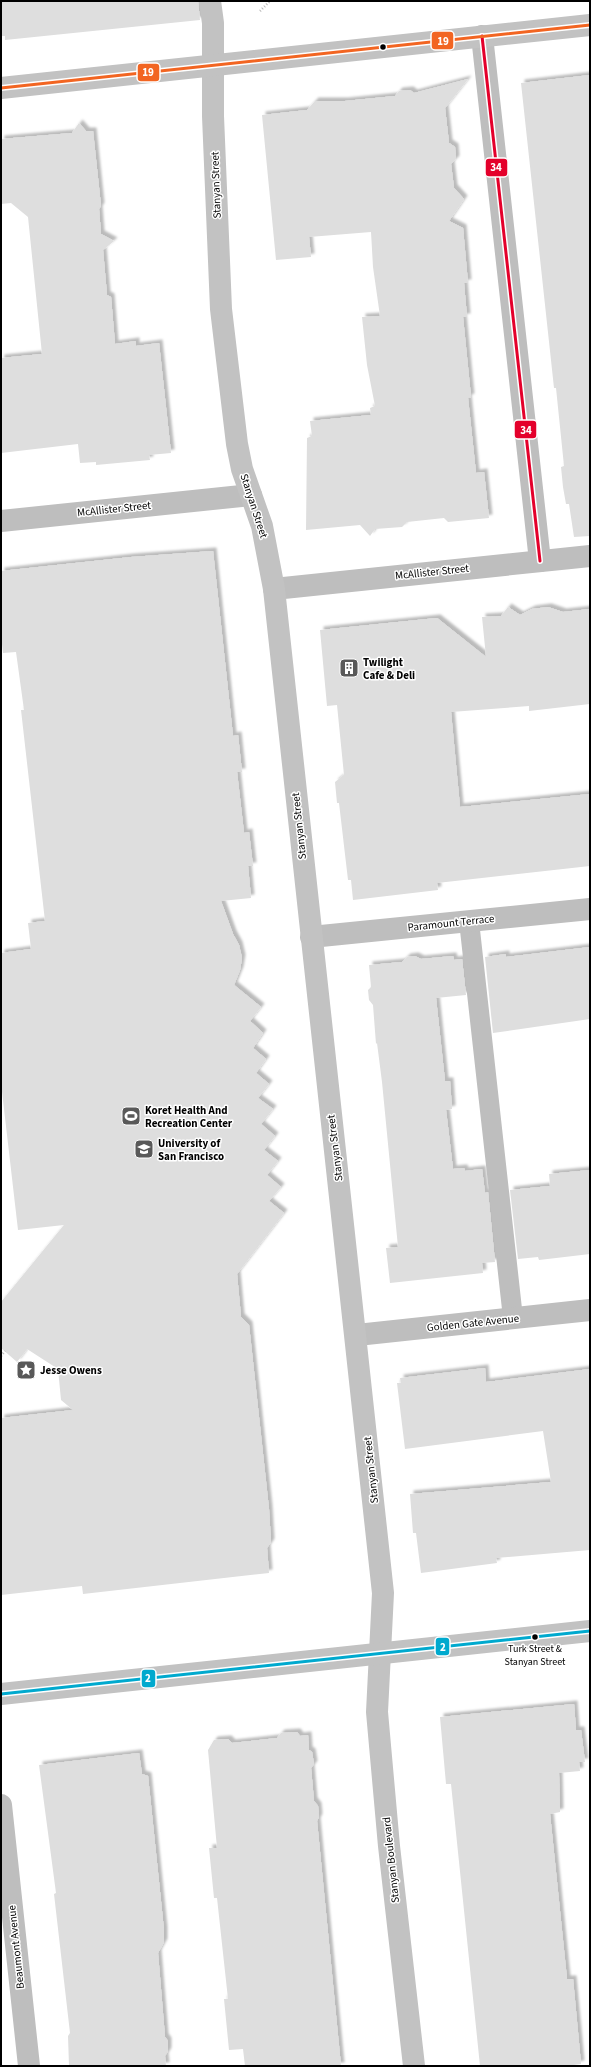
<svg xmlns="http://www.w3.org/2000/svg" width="591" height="2067" viewBox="0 0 591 2067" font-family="'Source Sans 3',sans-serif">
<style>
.building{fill:#dedede;filter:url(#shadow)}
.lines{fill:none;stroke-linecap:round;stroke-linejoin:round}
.path{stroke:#b9b9b9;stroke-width:2.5;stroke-dasharray:1 2;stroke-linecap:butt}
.lane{stroke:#bebebe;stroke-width:20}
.street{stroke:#bebebe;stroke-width:22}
.secondary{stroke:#c2c2c2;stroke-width:22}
.bus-1-casing{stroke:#fff;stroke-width:6}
.bus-2-casing{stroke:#fff;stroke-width:6}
.bus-3-casing{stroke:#fff;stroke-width:6}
.bus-1{stroke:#00a9ce;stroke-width:3}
.bus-2{stroke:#e4002b;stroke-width:3}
.bus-3{stroke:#f26522;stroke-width:3}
.bus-dot{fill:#000;stroke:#fff;stroke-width:1.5}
.labels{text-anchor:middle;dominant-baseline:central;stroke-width:3;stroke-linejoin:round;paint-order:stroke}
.bus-label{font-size:10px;fill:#000;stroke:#fff}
.street-label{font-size:11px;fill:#000;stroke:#fff}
.poi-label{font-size:11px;font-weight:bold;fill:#000;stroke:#fff;text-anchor:start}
.line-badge{stroke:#fff;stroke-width:1.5}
.badge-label{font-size:11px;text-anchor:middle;font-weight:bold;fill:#fff}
</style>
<defs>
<filter id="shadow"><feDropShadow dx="3.5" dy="-3.5" stdDeviation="1" flood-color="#0004"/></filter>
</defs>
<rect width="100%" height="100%" fill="#fff"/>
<g class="building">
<path d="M1 1H198L200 20 5 40V36H1Z"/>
<path d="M590 75V536L574 537 569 504H566L563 487 561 467 564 466 556 388H554L521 83Z"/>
<path d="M468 79 445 108 449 143 455 147 456 159 451 164 454 188 464 199 449 221 463 228 468 283H464L467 317H463L471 397 468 398 476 473 484 472 489 518 448 522 444 518 407 522 402 527 375 529 370 536 360 525 306 530 307 438 312 436 310 421 371 415 370 408 375 406 367 365 362 317 380 316 373 267 371 232 309 237 311 257 276 260 262 115 307 110 315 101H345L395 96 399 91 410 90 414 93Z"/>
<path d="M79 123 86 131H93L101 206 99 209 101 234 114 241 103 250 107 295 111 297 115 344 136 341V346L159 343 171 453 149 455 150 460 96 465V462L80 463 78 444 1 453V358L42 354 28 217 11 203 1 204V139L72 133Z"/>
<path d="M213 551 233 736 238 735 242 772H237L244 833 249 832 253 866H248L251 898 221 901 233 934 239 945 242 958 240 970 234 985 261 1007 250 1021 263 1033 253 1048 266 1059 256 1073 269 1084 258 1098 273 1109 261 1124 275 1136 264 1150 278 1161 267 1175 281 1187 269 1201 284 1213 237 1274 241 1317 249 1325 269 1509 271 1542 267 1548 269 1573 83 1594 82 1586 1 1595V1418L73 1410 61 1400 58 1369 27 1349 17 1362 1 1348V1302L64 1225 18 1230 1 1083V953L31 949 28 923 45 921 21 710H24L16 652 3 653 1 635V571L131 557Z"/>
<path d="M508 607 520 615 532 609 548 607 563 612 590 609V704L529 711V706L451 712 460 807 590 794V866L437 883 438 890 353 900 351 880H348L339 803H337L335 782 344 775 337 705 327 706 320 630 437 618 486 657 482 617 501 616Z"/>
<path d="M590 947V1019L493 1033 485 957 506 954V957Z"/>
<path d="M415 956 421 959 453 956 454 960 462 959 466 995 436 998 445 1081H450L452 1109 446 1110 453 1169 464 1168 465 1171 482 1169 485 1193 488 1192 495 1262 482 1263 483 1273 390 1283 386 1248 398 1247 382 1082 377 1043 376 1044 373 1005 369 1000 368 990 371 987 369 965 402 962 407 957Z"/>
<path d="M590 1170V1254L539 1260 538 1257 518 1259 510 1190 550 1186 549 1174Z"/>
<path d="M485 1368 486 1382 590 1369V1550L496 1558 497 1563 421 1573 416 1533H413L410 1494 551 1482 543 1431 405 1449 397 1383H401L400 1378Z"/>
<path d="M574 1704 576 1730H581L585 1762H579L580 1771 559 1773 560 1812 550 1814 567 1979H573L581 2064 567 2066H480L451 1784H446L440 1717Z"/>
<path d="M297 1732 300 1736 308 1735 309 1750 312 1752 314 1764 311 1768 314 1801 318 1806 319 1817 317 1821 341 2066H245L243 2049 229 2050 224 1999H228L217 1898H214L209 1848H217L208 1750 214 1740 228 1739 232 1743 277 1738 281 1733Z"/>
<path d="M139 1753 142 1774 148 1776 164 1930V1942L158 1953 165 2037 168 2041V2051L165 2056 166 2066H69L68 2036 70 2033 54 1894 56 1893 39 1765Z"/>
</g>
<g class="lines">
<g class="path">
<path d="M260 11 270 1"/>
<path d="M1 1356 5 1351"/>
</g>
<path class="lane" d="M469 921 513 1318"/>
<g class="street">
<path d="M482 36 540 561"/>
<path d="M1 521 251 495"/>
<path d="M274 589 590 556"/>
<path d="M311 937 590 909"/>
<path d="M357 1335 590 1310"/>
<path d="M1 1805 29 2066"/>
</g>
<g class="secondary">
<path d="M210 1 213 23V116L221 309 237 444 242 469 262 526 274 589 383 1593 377 1712 389 1846 414 2066"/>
<path d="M1 88 590 25"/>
<path d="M1 1694 590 1631"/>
</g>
<defs>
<path id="bus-1" d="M1 1694 590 1631"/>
<path id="bus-2" d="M482 36 540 561"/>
<path id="bus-3" d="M1 88 590 25"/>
</defs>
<use href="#bus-1" class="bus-1-casing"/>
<use href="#bus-2" class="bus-2-casing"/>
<use href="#bus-3" class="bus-3-casing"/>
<use href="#bus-1" class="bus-1"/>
<use href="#bus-2" class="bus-2"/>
<use href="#bus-3" class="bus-3"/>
</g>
<defs>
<symbol id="building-square" viewBox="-11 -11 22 22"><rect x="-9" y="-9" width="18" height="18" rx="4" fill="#595959" stroke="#fff"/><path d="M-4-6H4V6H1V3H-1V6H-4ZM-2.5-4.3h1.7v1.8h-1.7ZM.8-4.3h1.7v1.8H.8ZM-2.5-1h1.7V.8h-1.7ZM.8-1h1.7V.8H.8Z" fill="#fff"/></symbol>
<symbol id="stadium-square" viewBox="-11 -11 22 22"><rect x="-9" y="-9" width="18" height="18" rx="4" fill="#595959" stroke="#fff"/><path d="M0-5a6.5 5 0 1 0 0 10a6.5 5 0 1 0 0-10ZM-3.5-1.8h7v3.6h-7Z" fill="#fff"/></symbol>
<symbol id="university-square" viewBox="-11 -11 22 22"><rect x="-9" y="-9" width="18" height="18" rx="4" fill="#595959" stroke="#fff"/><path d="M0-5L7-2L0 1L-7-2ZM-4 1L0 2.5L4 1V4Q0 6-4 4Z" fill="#fff"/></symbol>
<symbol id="sight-square" viewBox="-11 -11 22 22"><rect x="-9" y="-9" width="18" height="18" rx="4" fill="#595959" stroke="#fff"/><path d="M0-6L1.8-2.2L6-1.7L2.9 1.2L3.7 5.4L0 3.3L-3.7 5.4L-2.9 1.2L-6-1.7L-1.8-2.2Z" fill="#fff"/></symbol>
</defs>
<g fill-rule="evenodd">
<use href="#building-square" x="338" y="657" width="22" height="22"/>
<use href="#stadium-square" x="120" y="1105" width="22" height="22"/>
<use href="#university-square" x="133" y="1138" width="22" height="22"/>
<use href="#sight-square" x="15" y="1359" width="22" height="22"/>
</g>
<g class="bus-dot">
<circle cx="383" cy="47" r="3.5"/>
<circle cx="535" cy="1637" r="3.5"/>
</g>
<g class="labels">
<g class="bus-label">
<text x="535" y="1649">Turk Street &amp;<tspan x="535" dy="13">Stanyan Street</tspan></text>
</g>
<g class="street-label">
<text transform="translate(216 185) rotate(-92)">Stanyan Street</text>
<text transform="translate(254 506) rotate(72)">Stanyan Street</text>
<text transform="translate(114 509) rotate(-6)">McAllister Street</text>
<text transform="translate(432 572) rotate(-6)">McAllister Street</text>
<text transform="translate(299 826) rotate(-96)">Stanyan Street</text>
<text transform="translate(451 923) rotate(-6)">Paramount Terrace</text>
<text transform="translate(335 1148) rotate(-97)">Stanyan Street</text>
<text transform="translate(473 1323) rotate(-6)">Golden Gate Avenue</text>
<text transform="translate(371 1470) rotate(-96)">Stanyan Street</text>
<text transform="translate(391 1860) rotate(-96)">Stanyan Boulevard</text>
<text transform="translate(16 1947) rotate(-96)">Beaumont Avenue</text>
</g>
<g class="poi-label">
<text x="363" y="662">Twilight<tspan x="363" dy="13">Cafe &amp; Deli</tspan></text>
<text x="145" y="1110">Koret Health And<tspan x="145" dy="13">Recreation Center</tspan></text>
<text x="158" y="1143">University of<tspan x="158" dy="13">San Francisco</tspan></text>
<text x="40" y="1370">Jesse Owens</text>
</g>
</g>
<g class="line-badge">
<rect x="431" y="31" width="23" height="19" rx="4" fill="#f26522"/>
<rect x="137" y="63" width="23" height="19" rx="4" fill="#f26522"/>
<rect x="485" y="158" width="23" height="19" rx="4" fill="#e4002b"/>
<rect x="514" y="420" width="23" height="19" rx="4" fill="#e4002b"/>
<rect x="435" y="1637" width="15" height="19" rx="4" fill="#00a9ce"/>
<rect x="141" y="1669" width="15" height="19" rx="4" fill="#00a9ce"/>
</g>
<g class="badge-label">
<text x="443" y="45">19</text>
<text x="148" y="76">19</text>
<text x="496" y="171">34</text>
<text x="526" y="434">34</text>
<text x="443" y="1651">2</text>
<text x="148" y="1682">2</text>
</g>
<rect width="591" height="2067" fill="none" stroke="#000000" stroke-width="4"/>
</svg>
